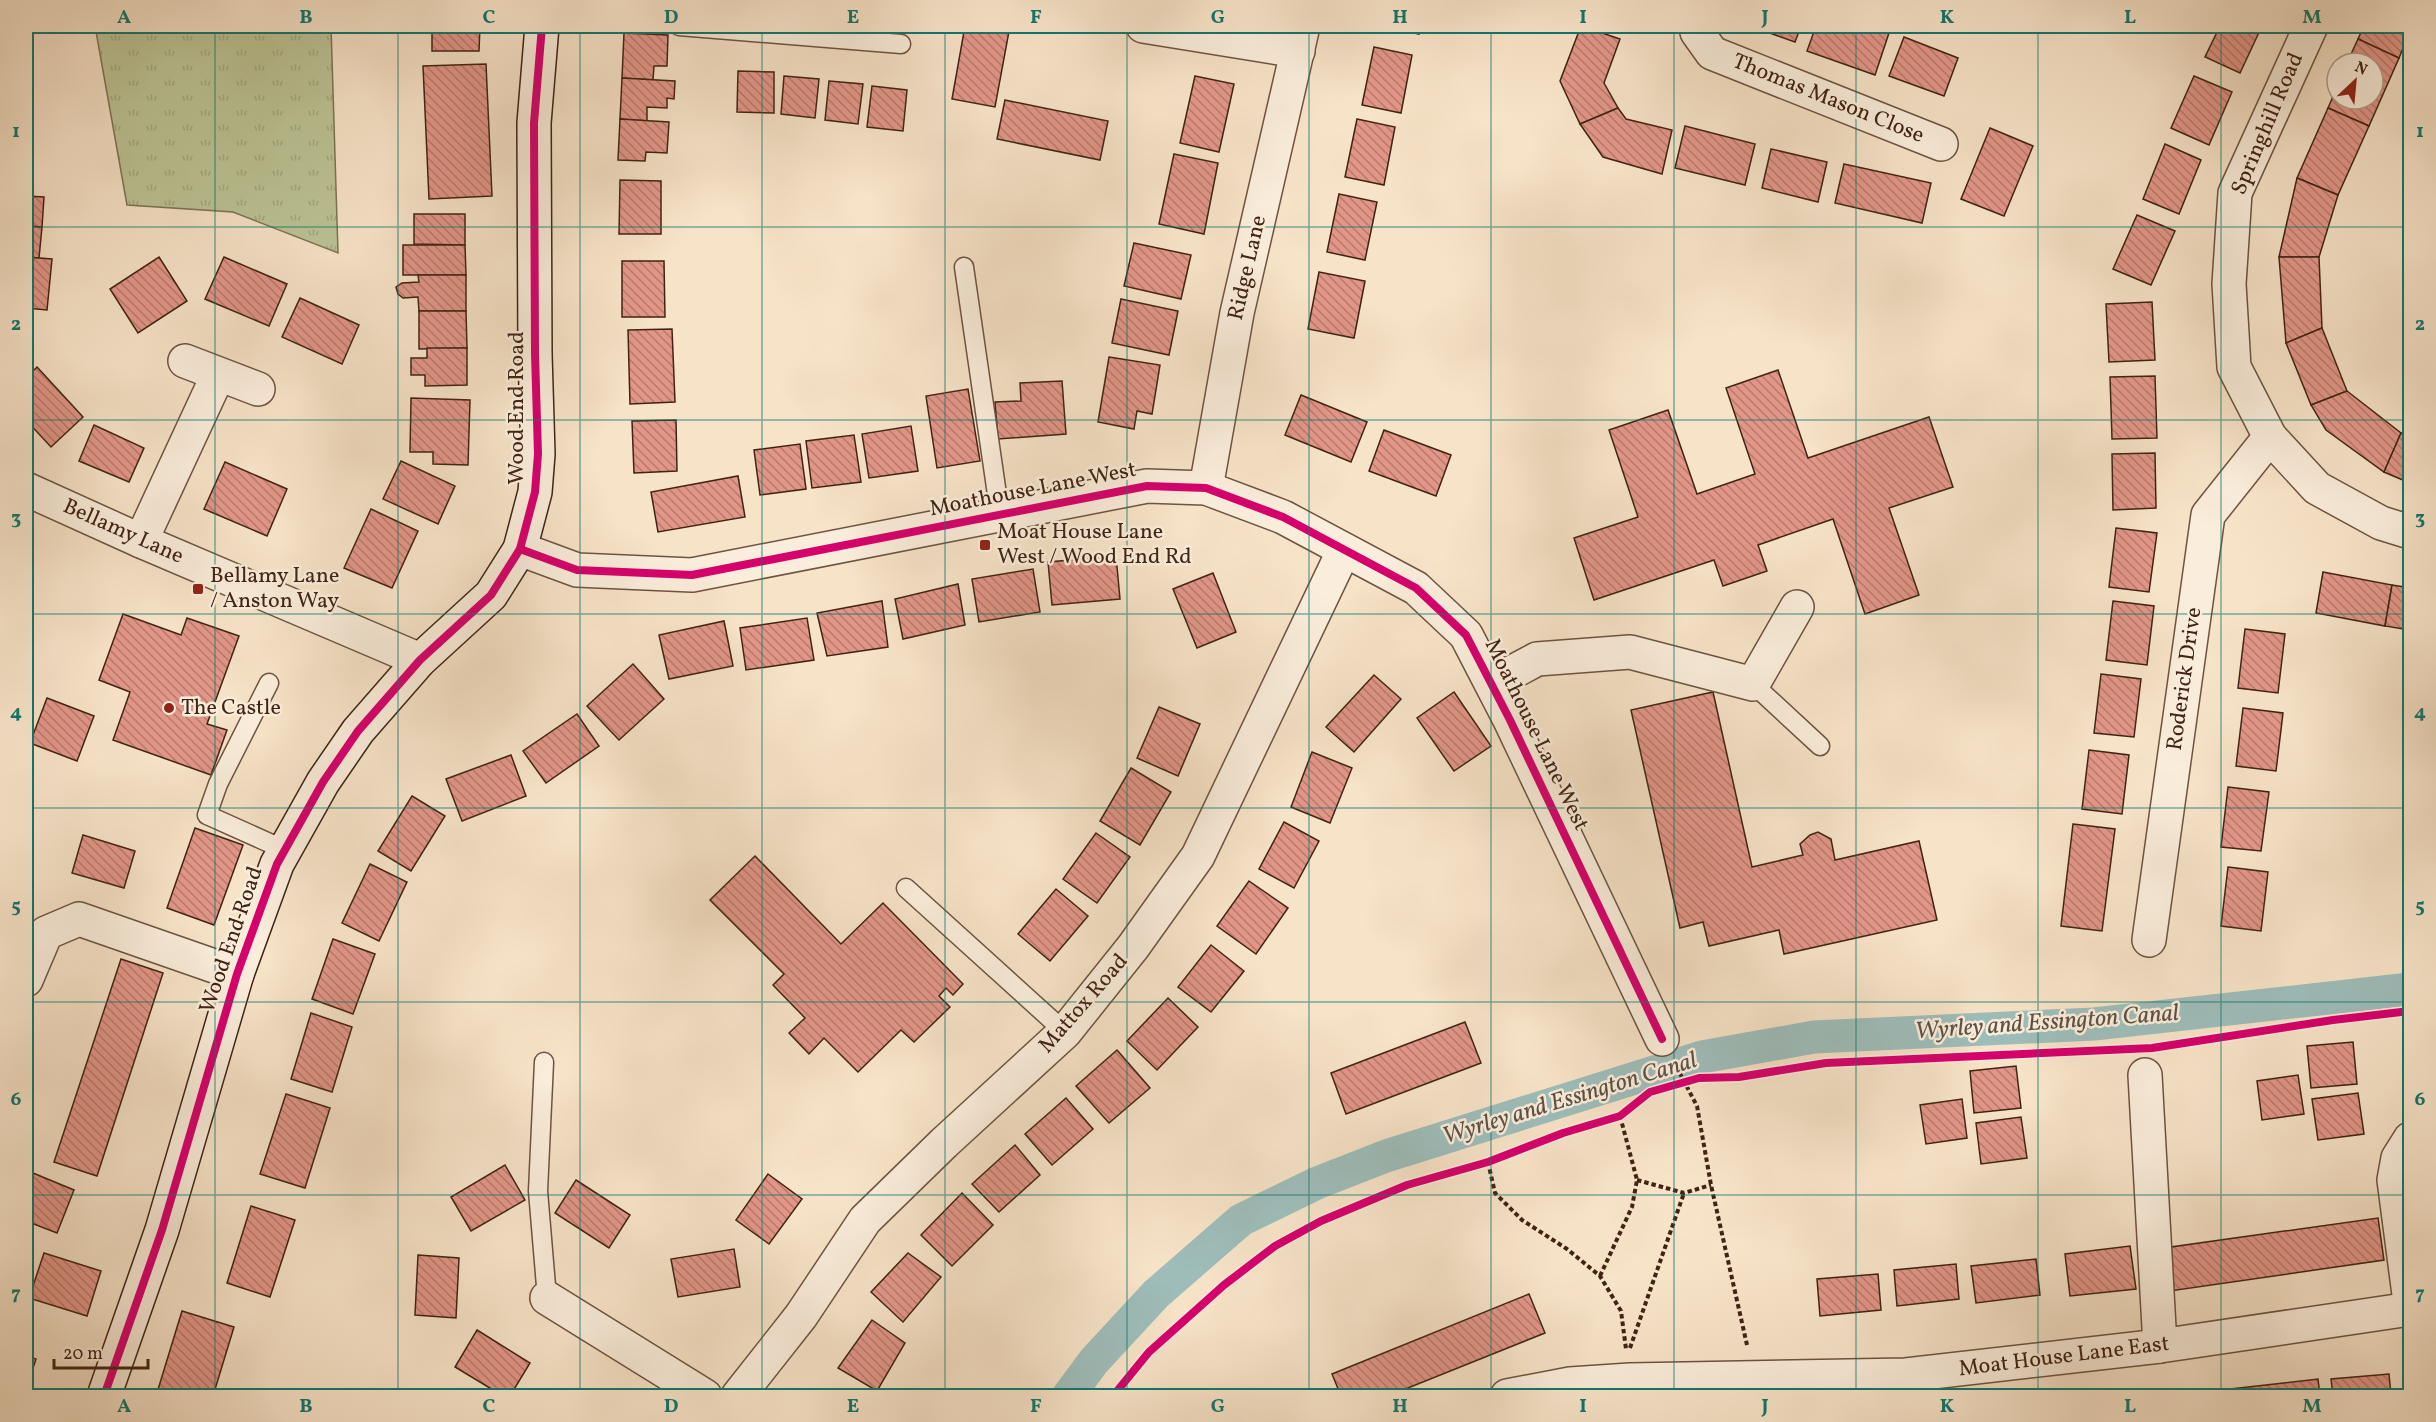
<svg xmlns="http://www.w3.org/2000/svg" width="2436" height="1422" viewBox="0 0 2436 1422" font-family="Vollkorn,serif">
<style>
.grass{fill:url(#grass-tufts);stroke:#7e7455;stroke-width:1.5}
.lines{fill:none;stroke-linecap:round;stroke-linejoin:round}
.canal{stroke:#9ebdba;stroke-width:33}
.building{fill:url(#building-back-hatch);stroke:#402314;stroke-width:1.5}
.lane-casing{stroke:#6e5341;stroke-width:21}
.street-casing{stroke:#6e5341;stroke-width:36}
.secondary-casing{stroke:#402314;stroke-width:36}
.path{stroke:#402314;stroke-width:4;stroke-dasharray:4.5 3;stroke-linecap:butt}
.lane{stroke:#faeddb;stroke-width:18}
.street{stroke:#faeddb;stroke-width:33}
.secondary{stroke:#faeddb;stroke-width:33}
.cycleway-casing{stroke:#faeddb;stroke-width:11}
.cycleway{stroke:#d6006c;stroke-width:8}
.grid{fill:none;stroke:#0f766e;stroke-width:1.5;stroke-opacity:0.55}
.poi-dot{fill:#8f2418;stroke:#faeddb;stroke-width:2}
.labels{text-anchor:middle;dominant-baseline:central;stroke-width:5;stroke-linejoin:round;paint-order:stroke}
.street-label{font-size:22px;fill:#402314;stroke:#faeddb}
.poi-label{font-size:22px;fill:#402314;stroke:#faeddb;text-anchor:start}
.water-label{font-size:24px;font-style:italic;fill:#5c5146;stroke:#faeddb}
.neatline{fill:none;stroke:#0f766e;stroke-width:2}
.grid-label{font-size:20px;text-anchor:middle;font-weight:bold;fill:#0f766e}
</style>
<defs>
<pattern id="grass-tufts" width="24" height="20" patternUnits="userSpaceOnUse" patternTransform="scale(1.5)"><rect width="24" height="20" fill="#bcc496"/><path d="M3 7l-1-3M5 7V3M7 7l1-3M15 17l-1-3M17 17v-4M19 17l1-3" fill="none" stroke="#a3a880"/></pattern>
<pattern id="building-back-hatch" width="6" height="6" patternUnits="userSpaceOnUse" patternTransform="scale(1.5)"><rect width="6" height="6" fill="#e29688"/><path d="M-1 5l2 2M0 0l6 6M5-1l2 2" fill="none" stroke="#b97a6e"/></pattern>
</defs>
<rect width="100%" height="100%" fill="#f7e3c8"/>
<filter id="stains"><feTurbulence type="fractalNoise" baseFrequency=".00333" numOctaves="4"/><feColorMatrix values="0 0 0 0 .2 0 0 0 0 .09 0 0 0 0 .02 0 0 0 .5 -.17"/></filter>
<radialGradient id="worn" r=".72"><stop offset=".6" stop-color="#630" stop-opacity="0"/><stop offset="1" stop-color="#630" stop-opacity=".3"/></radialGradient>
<path class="grass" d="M95 26H331L338 253 233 212 127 205Z"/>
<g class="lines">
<path class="canal" d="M1068 1396 1094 1361 1156 1294 1241 1220 1317 1183 1386 1156 1702 1057 1814 1037 2094 1024 2410 989"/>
</g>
<g class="building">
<path d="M432 26H480L479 51H432Z"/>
<path d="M965 26H1010L995 107 952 99Z"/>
<path d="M1381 26H1420L1419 34Z"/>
<path d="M1581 26 1620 39 1604 83 1618 108 1580 124 1560 81Z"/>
<path d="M1750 26H1801L1795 42Z"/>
<path d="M1816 26H1868L1889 33 1875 75 1807 51Z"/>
<path d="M2220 26H2262L2240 73 2205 57Z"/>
<path d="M2364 26H2410V31L2399 58 2358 39Z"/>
<path d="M624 33 668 35 667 66H654L653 80 622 78Z"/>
<path d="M1904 37 1958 58 1944 96 1889 76Z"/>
<path d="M2358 39 2399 58 2369 126 2328 108 2337 87V99H2373V63H2347Z"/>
<path d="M1374 47 1412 55 1401 113 1362 105Z"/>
<path d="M486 64 492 196 429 199 423 66Z"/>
<path d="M738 71 774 72V113L737 112Z"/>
<path d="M784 76 819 79 815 118 781 114Z"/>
<path d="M1195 76 1234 84 1219 152 1180 143Z"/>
<path d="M2194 76 2232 92 2209 145 2171 128Z"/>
<path d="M622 78 675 81 674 99 667 98V108L647 107V121L620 119Z"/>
<path d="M829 81 863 84 858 124 825 120Z"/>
<path d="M872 86 907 90 903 131 867 127Z"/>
<path d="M1005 100 1108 121 1100 160 997 139Z"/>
<path d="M1618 108 1626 119 1672 130 1662 174 1603 157 1580 124Z"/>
<path d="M2328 108 2369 126 2338 195 2297 178Z"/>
<path d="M620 119 669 122 667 153 646 152 645 161 618 160Z"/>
<path d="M1357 119 1395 127 1384 185 1345 177Z"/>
<path d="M1685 126 1755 144 1745 185 1675 168Z"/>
<path d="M1990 128 2033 146 2004 216 1961 199Z"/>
<path d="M2165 144 2201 160 2179 214 2143 199Z"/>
<path d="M1771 149 1827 162 1818 202 1762 188Z"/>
<path d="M1174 154 1218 163 1204 234 1159 224Z"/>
<path d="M1844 164 1931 183 1922 223 1835 203Z"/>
<path d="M2297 178 2338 195 2319 257H2279Z"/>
<path d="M620 180 661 181V234H619Z"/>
<path d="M1339 194 1377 202 1365 260 1327 252Z"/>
<path d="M26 196 44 197 42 227 26 226Z"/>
<path d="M414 214H465V245L414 244Z"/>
<path d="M2137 215 2175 231 2151 285 2113 269Z"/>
<path d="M26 226 42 227 39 258 26 257Z"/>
<path d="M1134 243 1191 255 1181 299 1124 286Z"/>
<path d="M403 245H465L466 275H403Z"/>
<path d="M26 257 52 259 47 310 26 308Z"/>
<path d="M159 257 187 301 138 333 110 289Z"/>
<path d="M224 257 287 284 269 326 205 299Z"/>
<path d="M2279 257H2319L2322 328 2286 343Z"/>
<path d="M622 261H664L665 317H622Z"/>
<path d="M1319 272 1365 281 1354 338 1308 329Z"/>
<path d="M418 275H466V311H419L418 297 403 298 398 294 396 287 402 283 419 282Z"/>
<path d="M300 298 359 325 342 364 282 337Z"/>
<path d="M1121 299 1178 311 1169 355 1112 343Z"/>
<path d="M2152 302 2155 360 2109 362 2106 304Z"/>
<path d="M419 311H466L467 348 419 349Z"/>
<path d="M2322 328 2347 391 2311 405 2286 343Z"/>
<path d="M672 329 675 402 630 404 628 330Z"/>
<path d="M427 348H467V385L425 386V375H411V358H427Z"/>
<path d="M1109 357 1160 365 1152 414 1137 411 1134 429 1098 422Z"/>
<path d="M37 367 83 417 51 447 26 420V378Z"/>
<path d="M1778 370 1808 458 1929 417 1953 487 1889 508 1919 595 1865 614 1833 519 1758 545 1767 571 1723 586 1714 560 1594 600 1574 538 1638 517 1609 430 1668 410 1697 494 1755 474 1726 388Z"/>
<path d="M2155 376 2157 438 2112 439 2110 377Z"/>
<path d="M1062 381 1066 434 998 439 995 402 1021 401 1020 383Z"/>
<path d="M968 389 980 461 937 468 926 396Z"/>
<path d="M2347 391 2401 433 2384 472 2326 430 2311 405Z"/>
<path d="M1301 395 1367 422 1351 462 1285 435Z"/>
<path d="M411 398 470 400 468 465 433 464V452H410Z"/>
<path d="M676 420 677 471 634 473 632 421Z"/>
<path d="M94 425 144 448 129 482 79 461Z"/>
<path d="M911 426 918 471 869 478 862 434Z"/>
<path d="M1384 430 1451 455 1436 496 1369 471Z"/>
<path d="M2401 433 2410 437V483L2384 472Z"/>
<path d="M854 435 861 482 812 488 806 441Z"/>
<path d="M800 444 806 489 760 495 754 450Z"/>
<path d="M2155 453 2156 508 2113 510 2112 454Z"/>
<path d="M401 461 455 486 438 524 383 499Z"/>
<path d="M225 462 287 489 267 536 204 509Z"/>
<path d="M738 476 745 517 658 532 651 492Z"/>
<path d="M371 509 418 531 392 588 344 568Z"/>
<path d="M2116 528 2157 533 2149 592 2109 587Z"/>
<path d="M1116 556 1120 599 1052 605 1048 562Z"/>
<path d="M1033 569 1040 612 979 622 972 579Z"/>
<path d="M2323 572 2392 585 2385 626 2316 613Z"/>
<path d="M1213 573 1236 632 1197 648 1173 589Z"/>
<path d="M958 584 965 625 903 639 895 599Z"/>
<path d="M2392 585 2410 588V630L2385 626Z"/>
<path d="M882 601 888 647 827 656 817 613Z"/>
<path d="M2113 601 2154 606 2147 665 2106 660Z"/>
<path d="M123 614 181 635 187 618 239 636 207 724 227 730 211 775 113 740 130 692 99 680Z"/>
<path d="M807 618 814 660 746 670 740 628Z"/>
<path d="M724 621 733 666 669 679 659 635Z"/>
<path d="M2245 629 2285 634 2278 693 2238 688Z"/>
<path d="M633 664 664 699 619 740 587 706Z"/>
<path d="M2101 674 2141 679 2134 737 2094 733Z"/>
<path d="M1374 675 1401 699 1354 752 1326 727Z"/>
<path d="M1454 692 1491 746 1454 771 1417 718Z"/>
<path d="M1713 692 1752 867 1803 855 1800 844 1810 835 1818 832 1831 839 1835 860 1919 841 1937 920 1784 954 1779 930 1709 946 1703 922 1680 928 1631 710Z"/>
<path d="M47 698 94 716 77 761 30 743Z"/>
<path d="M1159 707 1200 724 1178 776 1137 758Z"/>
<path d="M2243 708 2283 713 2276 771 2236 766Z"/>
<path d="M577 714 599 746 546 783 523 751Z"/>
<path d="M2089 750 2129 755 2122 814 2082 809Z"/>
<path d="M1312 752 1352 768 1330 823 1291 807Z"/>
<path d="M511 755 526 796 462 821 446 779Z"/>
<path d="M1131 768 1171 792 1140 845 1100 821Z"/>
<path d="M2228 787 2269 792 2261 851 2221 847Z"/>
<path d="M412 796 445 816 411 871 378 851Z"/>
<path d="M1284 822 1319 841 1294 888 1259 869Z"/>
<path d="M2073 824 2115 829 2102 931 2061 926Z"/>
<path d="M195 828 243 845 214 925 167 908Z"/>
<path d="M1096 833 1130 857 1097 903 1063 879Z"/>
<path d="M83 835 135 851 124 888 72 873Z"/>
<path d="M755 856 841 944 883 903 963 984 953 995 946 988 939 996 950 1007 914 1042 901 1030 858 1072 824 1038 809 1054 789 1033 805 1018 773 985 784 974 710 900Z"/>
<path d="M370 864 407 882 379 941 342 923Z"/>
<path d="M2228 867 2268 872 2261 931 2221 926Z"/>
<path d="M1249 881 1288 908 1256 954 1217 926Z"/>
<path d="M1056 889 1088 916 1050 961 1018 934Z"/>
<path d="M333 939 375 954 353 1014 312 999Z"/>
<path d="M1211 945 1244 971 1211 1012 1178 987Z"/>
<path d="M121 959 163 973 97 1176 54 1162Z"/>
<path d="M1168 998 1198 1027 1157 1070 1127 1041Z"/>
<path d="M311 1013 352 1027 332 1092 291 1079Z"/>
<path d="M1465 1022 1481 1063 1346 1114 1331 1073Z"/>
<path d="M2353 1042 2357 1084 2311 1088 2307 1046Z"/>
<path d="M1117 1050 1150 1088 1109 1123 1076 1086Z"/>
<path d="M2016 1066 2021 1108 1974 1113 1970 1071Z"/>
<path d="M2298 1075 2304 1114 2262 1120 2257 1081Z"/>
<path d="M2358 1093 2364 1134 2318 1140 2312 1099Z"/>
<path d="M286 1094 330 1108 305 1188 260 1174Z"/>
<path d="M1066 1098 1093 1129 1052 1165 1025 1134Z"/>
<path d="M1962 1099 1967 1138 1926 1144 1920 1105Z"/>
<path d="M2021 1117 2027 1158 1981 1164 1976 1123Z"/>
<path d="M1015 1145 1040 1175 999 1212 972 1184Z"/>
<path d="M505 1165 525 1200 471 1231 451 1197Z"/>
<path d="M33 1173 74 1190 57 1233 26 1221V1191Z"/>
<path d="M768 1174 802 1199 769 1244 736 1220Z"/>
<path d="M576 1180 630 1215 609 1248 555 1213Z"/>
<path d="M962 1193 993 1225 952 1266 921 1235Z"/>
<path d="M251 1206 295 1220 270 1297 227 1283Z"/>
<path d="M2378 1218 2384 1260 2170 1291 2164 1248Z"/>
<path d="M2130 1246 2136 1289 2070 1296 2065 1254Z"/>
<path d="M734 1249 740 1287 678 1297 671 1259Z"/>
<path d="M44 1253 101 1271 87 1316 29 1298Z"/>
<path d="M908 1253 941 1277 903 1322 871 1292Z"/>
<path d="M418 1255 459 1258 456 1318 415 1315Z"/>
<path d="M2036 1259 2040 1295 1976 1303 1971 1266Z"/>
<path d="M1956 1264 1959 1299 1897 1306 1894 1270Z"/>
<path d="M1878 1274 1881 1310 1820 1316 1817 1279Z"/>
<path d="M1529 1294 1545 1333 1388 1396H1341L1332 1374Z"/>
<path d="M182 1311 234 1327 213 1396H156Z"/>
<path d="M872 1320 905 1343 877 1391 838 1368Z"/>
<path d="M477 1330 530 1363 510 1396H503L455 1367Z"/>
<path d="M26 1356 36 1359 26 1390Z"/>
<path d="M2410 1369V1396H2408L2404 1370Z"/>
<path d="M2389 1374 2391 1396H2333L2331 1379Z"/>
<path d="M2318 1379 2320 1396H2195V1393Z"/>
</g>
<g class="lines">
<defs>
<g id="lane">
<path d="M679 26 901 44"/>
<path d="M964 267 1000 515"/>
<path d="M269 683 218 784 207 815 285 850"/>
<path d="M1753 684 1820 746"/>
<path d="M906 888 1065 1032"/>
<path d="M544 1062 538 1191 547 1298"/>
</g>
<g id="street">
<path d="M1143 26 1298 51"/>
<path d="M1696 26 1697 32 1712 53 1941 144"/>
<path d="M2311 26 2235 193 2229 284 2234 367 2270 437 2317 488 2381 523 2410 532"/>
<path d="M185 361 258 389"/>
<path d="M1206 488 1237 313 1303 26"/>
<path d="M26 489 141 541 420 660"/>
<path d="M141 541 218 375"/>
<path d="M520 549 577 570 692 575 1147 486 1206 488 1283 517 1416 588 1466 635 1510 720 1662 1039"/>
<path d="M1492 683 1537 659 1630 652 1753 684 1797 607"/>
<path d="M2149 940 2208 515 2270 437"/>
<path d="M26 980 46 933 79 919 237 974"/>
<path d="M2145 1075 2160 1346"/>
<path d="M2410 1139 2398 1158 2394 1180 2410 1302"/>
<path d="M547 1298 705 1396"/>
<path d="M738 1396 801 1316 865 1220 944 1143 1065 1032 1133 947 1198 856 1344 550"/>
<path d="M1507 1396 1570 1384 1630 1380 1906 1375 2160 1346 2410 1309"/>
</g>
<path id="secondary" d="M104 1396 162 1230 237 974 277 864 323 782 358 731 420 660 491 595 520 549 535 492 538 454 535 354 534 123 542 26"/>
</defs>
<use href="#lane" class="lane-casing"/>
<use href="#street" class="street-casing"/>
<use href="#secondary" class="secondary-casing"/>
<g class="path">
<path d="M1676 1066 1697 1106 1711 1185 1747 1345"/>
<path d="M1488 1162 1495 1193 1522 1220 1567 1249 1600 1276 1621 1311 1626 1349"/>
<path d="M1637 1180 1684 1193 1711 1185"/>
<path d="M1600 1276 1632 1207 1637 1180 1620 1116"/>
<path d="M1630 1348 1684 1193"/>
</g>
<use href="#lane" class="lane"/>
<use href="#street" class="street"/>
<use href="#secondary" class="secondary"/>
<defs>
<g id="cycleway">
<path d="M520 549 577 570 692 575 1147 486 1206 488 1283 517 1416 588 1466 635 1510 720 1662 1039"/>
<path d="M104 1396 162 1230 237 974 277 864 323 782 358 731 420 660 491 595 520 549 535 492 538 454 535 354 534 123 542 26"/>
<path d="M1113 1396 1149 1352 1224 1285 1275 1246 1321 1221 1407 1185 1488 1162 1563 1133 1620 1116 1650 1092 1699 1078 1739 1077 1826 1063 2152 1048 2333 1020 2410 1011"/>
</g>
</defs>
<use href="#cycleway" class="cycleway-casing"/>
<use href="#cycleway" class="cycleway"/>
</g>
<path class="grid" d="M215 26V1396M398 26V1396M580 26V1396M762 26V1396M945 26V1396M1127 26V1396M1309 26V1396M1491 26V1396M1674 26V1396M1856 26V1396M2038 26V1396M2221 26V1396M26 227H2410M26 420H2410M26 614H2410M26 808H2410M26 1002H2410M26 1195H2410"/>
<g class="poi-dot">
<rect x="979" y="539" width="12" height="12" rx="3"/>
<rect x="192" y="583" width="12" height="12" rx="3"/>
<circle cx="169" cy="708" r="6"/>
</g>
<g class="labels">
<g class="street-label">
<text transform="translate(1828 99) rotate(22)">Thomas Mason Close</text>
<text transform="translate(2268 124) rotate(-67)">Springhill Road</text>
<text transform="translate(1248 268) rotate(-77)">Ridge Lane</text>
<text transform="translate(517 408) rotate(-90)">Wood End Road</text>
<text transform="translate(1033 490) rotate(-11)">Moathouse Lane West</text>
<text transform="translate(123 532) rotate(24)">Bellamy Lane</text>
<text transform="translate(2185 679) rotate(-82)">Roderick Drive</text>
<text transform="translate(1536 735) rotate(64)">Moathouse Lane West</text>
<text transform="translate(232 940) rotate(-71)">Wood End Road</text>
<text transform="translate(1084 1004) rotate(-49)">Mattox Road</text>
<text transform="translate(2064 1357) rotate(-7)">Moat House Lane East</text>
</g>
<g class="poi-label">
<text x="997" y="532">Moat House Lane<tspan x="997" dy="25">West / Wood End Rd</tspan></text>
<text x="210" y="576">Bellamy Lane<tspan x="210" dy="25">/ Anston Way</tspan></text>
<text x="181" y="708">The Castle</text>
</g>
<g class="water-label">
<text transform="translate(2047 1023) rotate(-4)">Wyrley and Essington Canal</text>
<text transform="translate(1570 1099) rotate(-17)">Wyrley and Essington Canal</text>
</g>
</g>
<rect width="2436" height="1422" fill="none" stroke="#f7e3c8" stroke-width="66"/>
<g transform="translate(2355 81) rotate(26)"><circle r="28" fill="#faeddb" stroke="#b09c8b" stroke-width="1.5"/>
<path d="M0-4.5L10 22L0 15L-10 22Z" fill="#8f2418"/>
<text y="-9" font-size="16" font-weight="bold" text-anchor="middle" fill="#402314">N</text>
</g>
<path d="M54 1359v9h94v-9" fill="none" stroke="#402314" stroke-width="3"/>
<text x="63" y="1359" font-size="18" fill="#402314" stroke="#faeddb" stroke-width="4.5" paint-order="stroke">20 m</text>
<rect x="33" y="33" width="2370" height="1356" class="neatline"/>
<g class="grid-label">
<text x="124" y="23">A</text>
<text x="306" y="23">B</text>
<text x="489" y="23">C</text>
<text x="671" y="23">D</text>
<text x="853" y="23">E</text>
<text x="1036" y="23">F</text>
<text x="1218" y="23">G</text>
<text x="1400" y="23">H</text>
<text x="1583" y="23">I</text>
<text x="1765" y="23">J</text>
<text x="1947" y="23">K</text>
<text x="2130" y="23">L</text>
<text x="2312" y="23">M</text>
<text x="16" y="137">1</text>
<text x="2420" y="137">1</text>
<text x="16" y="330">2</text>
<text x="2420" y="330">2</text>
<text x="16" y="524">3</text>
<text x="2420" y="524">3</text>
<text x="16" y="718">4</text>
<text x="2420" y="718">4</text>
<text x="16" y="912">5</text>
<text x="2420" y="912">5</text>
<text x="16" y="1105">6</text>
<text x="2420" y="1105">6</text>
<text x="16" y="1299">7</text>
<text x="2420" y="1299">7</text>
<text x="124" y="1412">A</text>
<text x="306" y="1412">B</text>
<text x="489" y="1412">C</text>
<text x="671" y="1412">D</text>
<text x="853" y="1412">E</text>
<text x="1036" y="1412">F</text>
<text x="1218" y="1412">G</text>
<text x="1400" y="1412">H</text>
<text x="1583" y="1412">I</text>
<text x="1765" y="1412">J</text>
<text x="1947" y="1412">K</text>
<text x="2130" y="1412">L</text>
<text x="2312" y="1412">M</text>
</g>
<rect width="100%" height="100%" filter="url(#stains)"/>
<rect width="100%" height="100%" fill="url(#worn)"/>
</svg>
